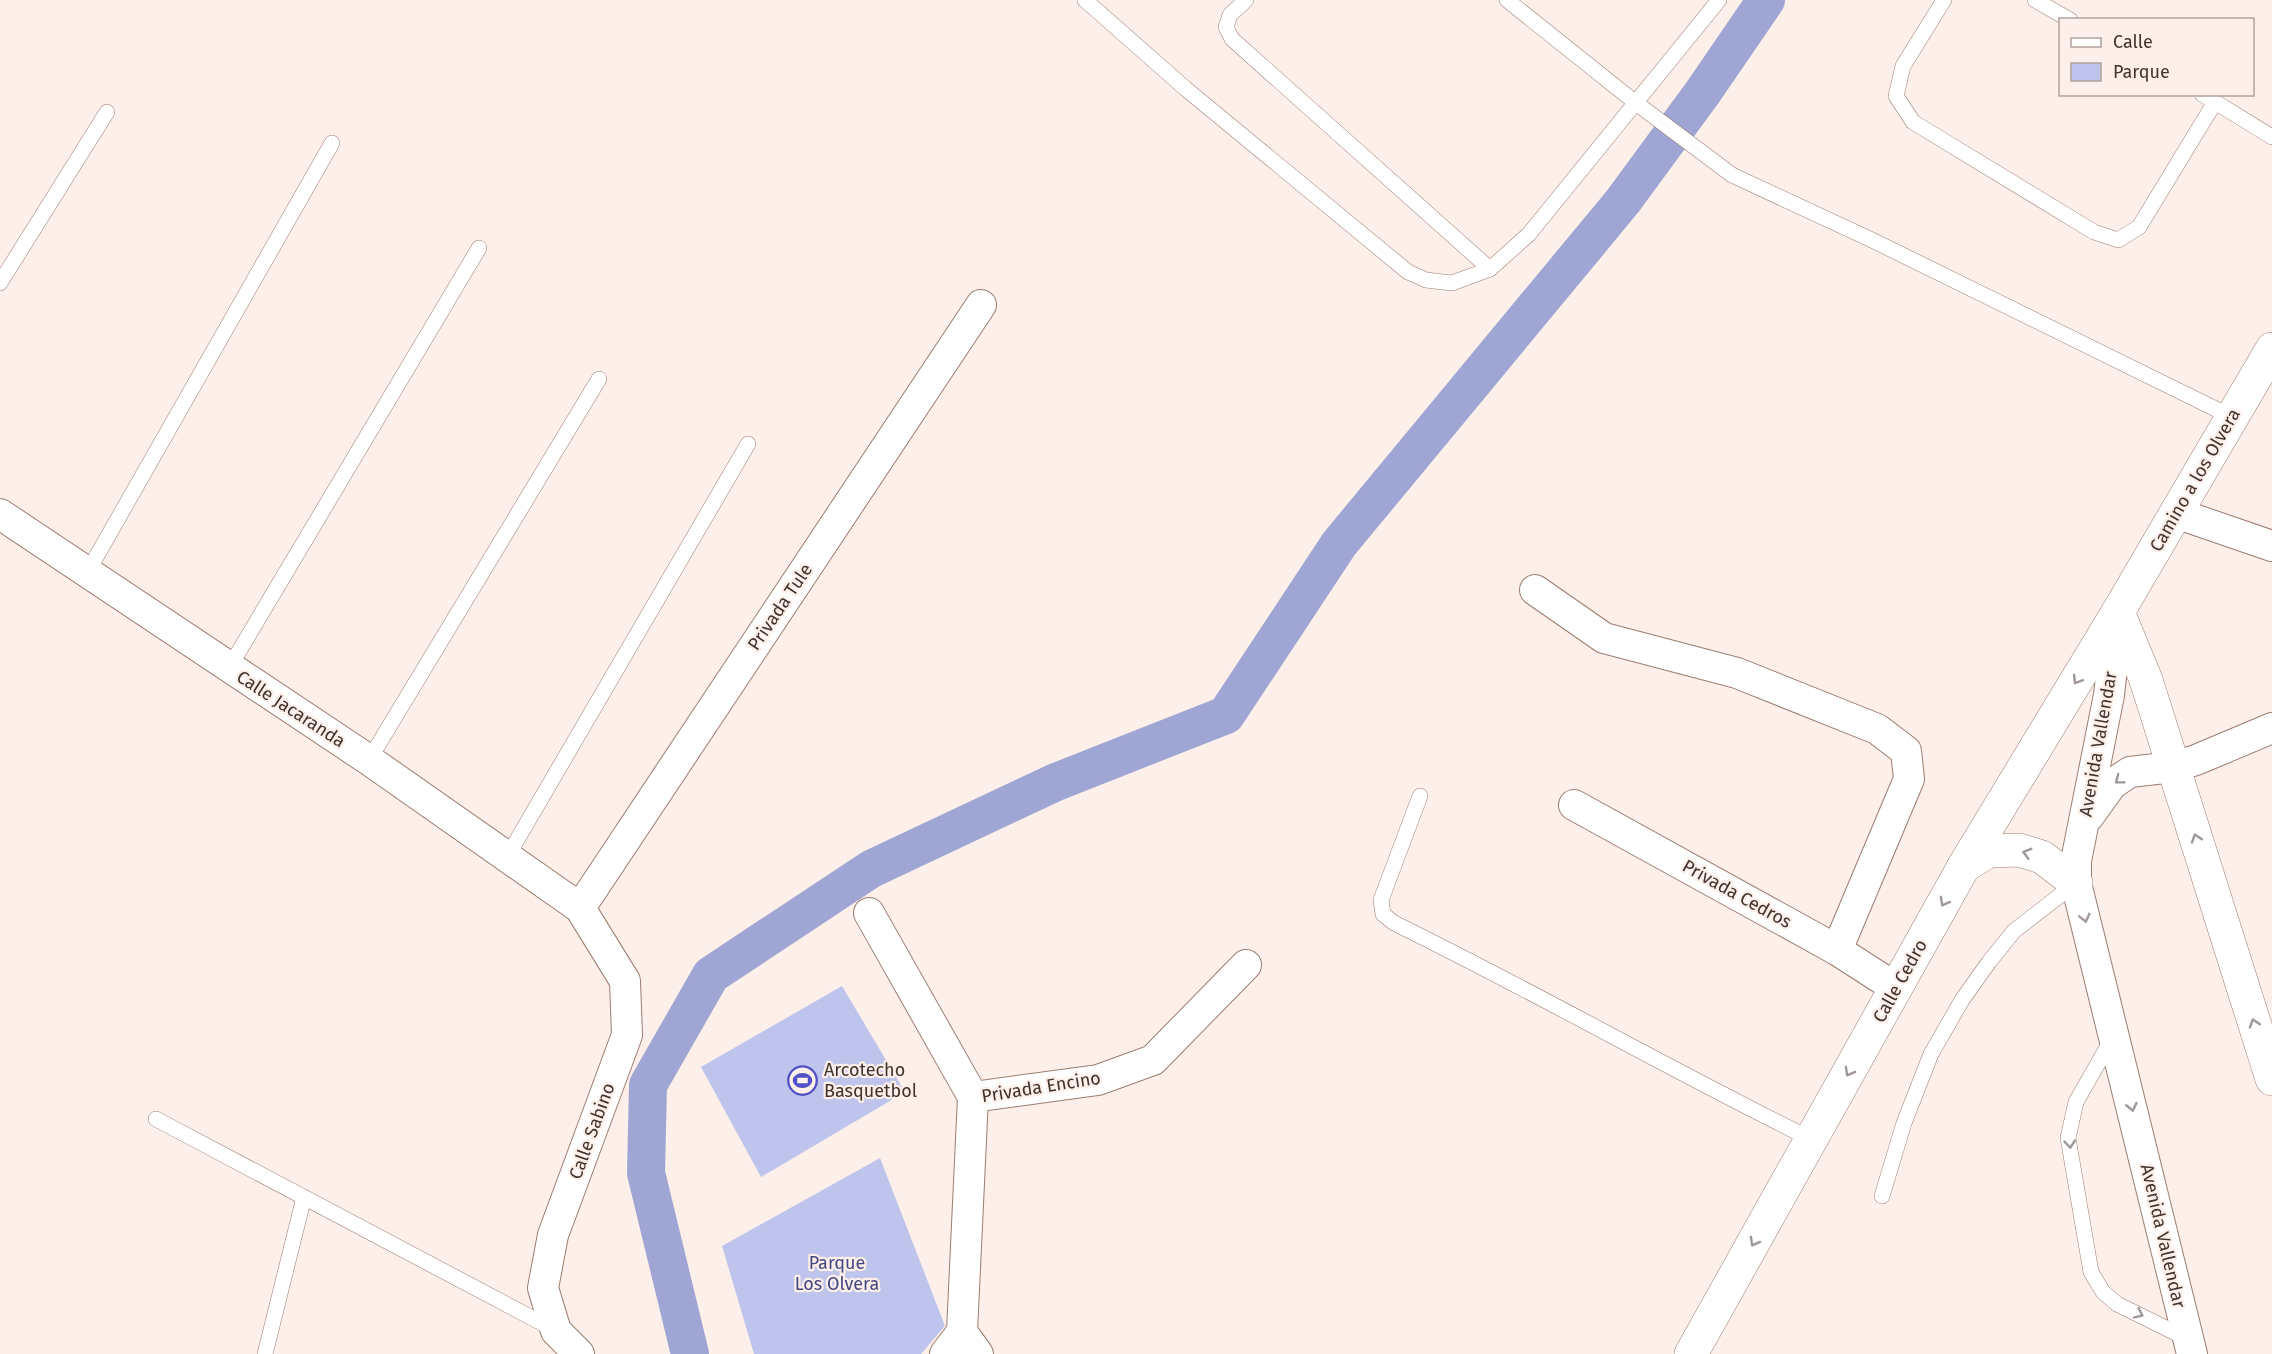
<svg xmlns="http://www.w3.org/2000/svg" width="2272" height="1354" viewBox="0 0 2272 1354" font-family="'Fira Sans',sans-serif">
<style>
.green{fill:#bec4eb}
.lines{fill:none;stroke-linecap:round;stroke-linejoin:round}
.canal{stroke:#9fa6d3;stroke-width:38}
.lane-casing{stroke:#9c7d70;stroke-width:16}
.street-casing{stroke:#9c7d70;stroke-width:32}
.secondary-casing{stroke:#9c7d70;stroke-width:34}
.lane{stroke:#fff;stroke-width:15}
.street{stroke:#fff;stroke-width:30}
.secondary{stroke:#fff;stroke-width:33}
.oneway{stroke:#a09896}
.labels{text-anchor:middle;dominant-baseline:central;stroke-width:4.5;stroke-linejoin:round;paint-order:stroke}
.street-label{font-size:18px;fill:#40322c;stroke:#fdefe9}
.poi-label{font-size:18px;fill:#40322c;stroke:#fdefe9;text-anchor:start}
.park-label{font-size:18px;fill:#434883;stroke:#fdefe9}
</style>
<rect width="100%" height="100%" fill="#fdefe9"/>
<g class="green">
<path d="M842 986 905 1092 761 1177 701 1067Z"/>
<path d="M880 1158 945 1326 921 1354H754L722 1246Z"/>
</g>
<g class="lines">
<path class="canal" d="M690 1354 646 1173 648 1085 711 975 871 869 1056 782 1226 715 1339 544 1623 201 1703 92 1766 0"/>
<defs>
<g id="lane">
<path d="M1085 0 1186 89 1408 272 1426 280 1452 283 1490 269 1529 234 1719 0"/>
<path d="M1246 0 1230 15 1226 27 1232 39 1490 269"/>
<path d="M1507 0 1636 103 1732 175 1874 241 2232 417"/>
<path d="M1944 0 1903 66 1896 96 1913 122 2094 232 2118 240 2139 227 2215 102"/>
<path d="M2035 0 2070 20"/>
<path d="M2202 94 2272 137"/>
<path d="M0 283 107 112"/>
<path d="M87 573 332 143"/>
<path d="M229 668 479 248"/>
<path d="M369 760 599 379"/>
<path d="M1420 796 1381 900 1383 914 1394 923C1535 992 1671 1070 1811 1139"/>
<path d="M507 857 748 444"/>
<path d="M2113 1037 2076 1102 2068 1138 2091 1272 2103 1292 2117 1304 2188 1339"/>
<path d="M156 1119 553 1329"/>
<path d="M1882 1196 1904 1123 1931 1054 1962 1000 1989 962 2014 931 2076 883"/>
<path d="M265 1354 304 1197"/>
</g>
<g id="street">
<path d="M2176 513 2272 546"/>
<path d="M0 514 369 760 580 908 625 981 627 1035 553 1235 543 1288 556 1331 579 1354"/>
<path d="M1535 590 1604 638 1737 673 1877 729 1906 751 1909 779 1837 950"/>
<path d="M2118 612 2109 695 2076 861V883L2192 1354"/>
<path d="M1574 805 1837 950 1896 988"/>
<path d="M2089 816 2112 784 2130 772 2173 767 2196 760 2272 728"/>
<path d="M580 908 981 305"/>
<path d="M869 913 973 1097 962 1332 945 1354"/>
<path d="M973 1097 1098 1080 1153 1060 1246 965"/>
<path d="M962 1332 978 1354"/>
</g>
<g id="secondary">
<path d="M2118 612 2146 680 2272 1079"/>
<path d="M1964 866 1989 851 2019 850 2042 857 2076 883"/>
<path d="M1691 1354 1964 866 2118 612 2272 349"/>
</g>
</defs>
<use href="#lane" class="lane-casing"/>
<use href="#street" class="street-casing"/>
<use href="#secondary" class="secondary-casing"/>
<use href="#lane" class="lane"/>
<use href="#street" class="street"/>
<use href="#secondary" class="secondary"/>
</g>
<defs><path id="oneway-chevron" d="M-2-3.5L2.5 0L-2 3.5" fill="none" stroke-width="1.6" stroke-linecap="round" stroke-linejoin="round" transform="scale(1.5)"/></defs>
<g class="oneway">
<use href="#oneway-chevron" transform="translate(2077 680) rotate(121)"/>
<use href="#oneway-chevron" transform="translate(2119 780) rotate(143)"/>
<use href="#oneway-chevron" transform="translate(2196 838) rotate(-108)"/>
<use href="#oneway-chevron" transform="translate(2027 853) rotate(-164)"/>
<use href="#oneway-chevron" transform="translate(1944 902) rotate(119)"/>
<use href="#oneway-chevron" transform="translate(2085 918) rotate(76)"/>
<use href="#oneway-chevron" transform="translate(2254 1023) rotate(-108)"/>
<use href="#oneway-chevron" transform="translate(1849 1072) rotate(119)"/>
<use href="#oneway-chevron" transform="translate(2132 1107) rotate(77)"/>
<use href="#oneway-chevron" transform="translate(2070 1144) rotate(84)"/>
<use href="#oneway-chevron" transform="translate(1754 1242) rotate(119)"/>
<use href="#oneway-chevron" transform="translate(2139 1314) rotate(26)"/>
</g>
<defs>
<symbol id="stadium-ring" viewBox="-11 -11 22 22"><circle r="9.5" fill="#fdefe9" stroke="#504fc6" stroke-width="1.5"/><path d="M0-5a6.5 5 0 1 0 0 10a6.5 5 0 1 0 0-10ZM-3.5-1.8h7v3.6h-7Z" fill="#504fc6"/></symbol>
</defs>
<g fill-rule="evenodd">
<use href="#stadium-ring" x="786" y="1064" width="33" height="33"/>
</g>
<g class="labels">
<g class="street-label">
<text transform="translate(2195 480) rotate(-60)">Camino a los Olvera</text>
<text transform="translate(780 607) rotate(-56)">Privada Tule</text>
<text transform="translate(291 709) rotate(33)">Calle Jacaranda</text>
<text transform="translate(2098 744) rotate(-80)">Avenida Vallendar</text>
<text transform="translate(1737 894) rotate(29)">Privada Cedros</text>
<text transform="translate(1900 981) rotate(-61)">Calle Cedro</text>
<text transform="translate(1041 1087) rotate(-9)">Privada Encino</text>
<text transform="translate(592 1131) rotate(-70)">Calle Sabino</text>
<text transform="translate(2163 1236) rotate(77)">Avenida Vallendar</text>
</g>
<g class="poi-label">
<text x="824" y="1070">Arcotecho<tspan x="824" dy="21">Basquetbol</tspan></text>
</g>
<g class="park-label">
<text x="837" y="1263">Parque<tspan x="837" dy="21">Los Olvera</tspan></text>
</g>
</g>
<rect x="2059" y="18" width="195" height="78" fill="#fdefe9" stroke="#b1a39d" stroke-width="1.5"/>
<rect x="2071" y="38" width="30" height="9" fill="#ffffff" stroke="#b1a39d" stroke-width="1.5"/>
<text x="2113" y="48" font-size="18" fill="#40322c">Calle</text>
<rect x="2071" y="63" width="30" height="18" fill="#bec4eb" stroke="#b1a39d" stroke-width="1.5"/>
<text x="2113" y="78" font-size="18" fill="#40322c">Parque</text>
</svg>
